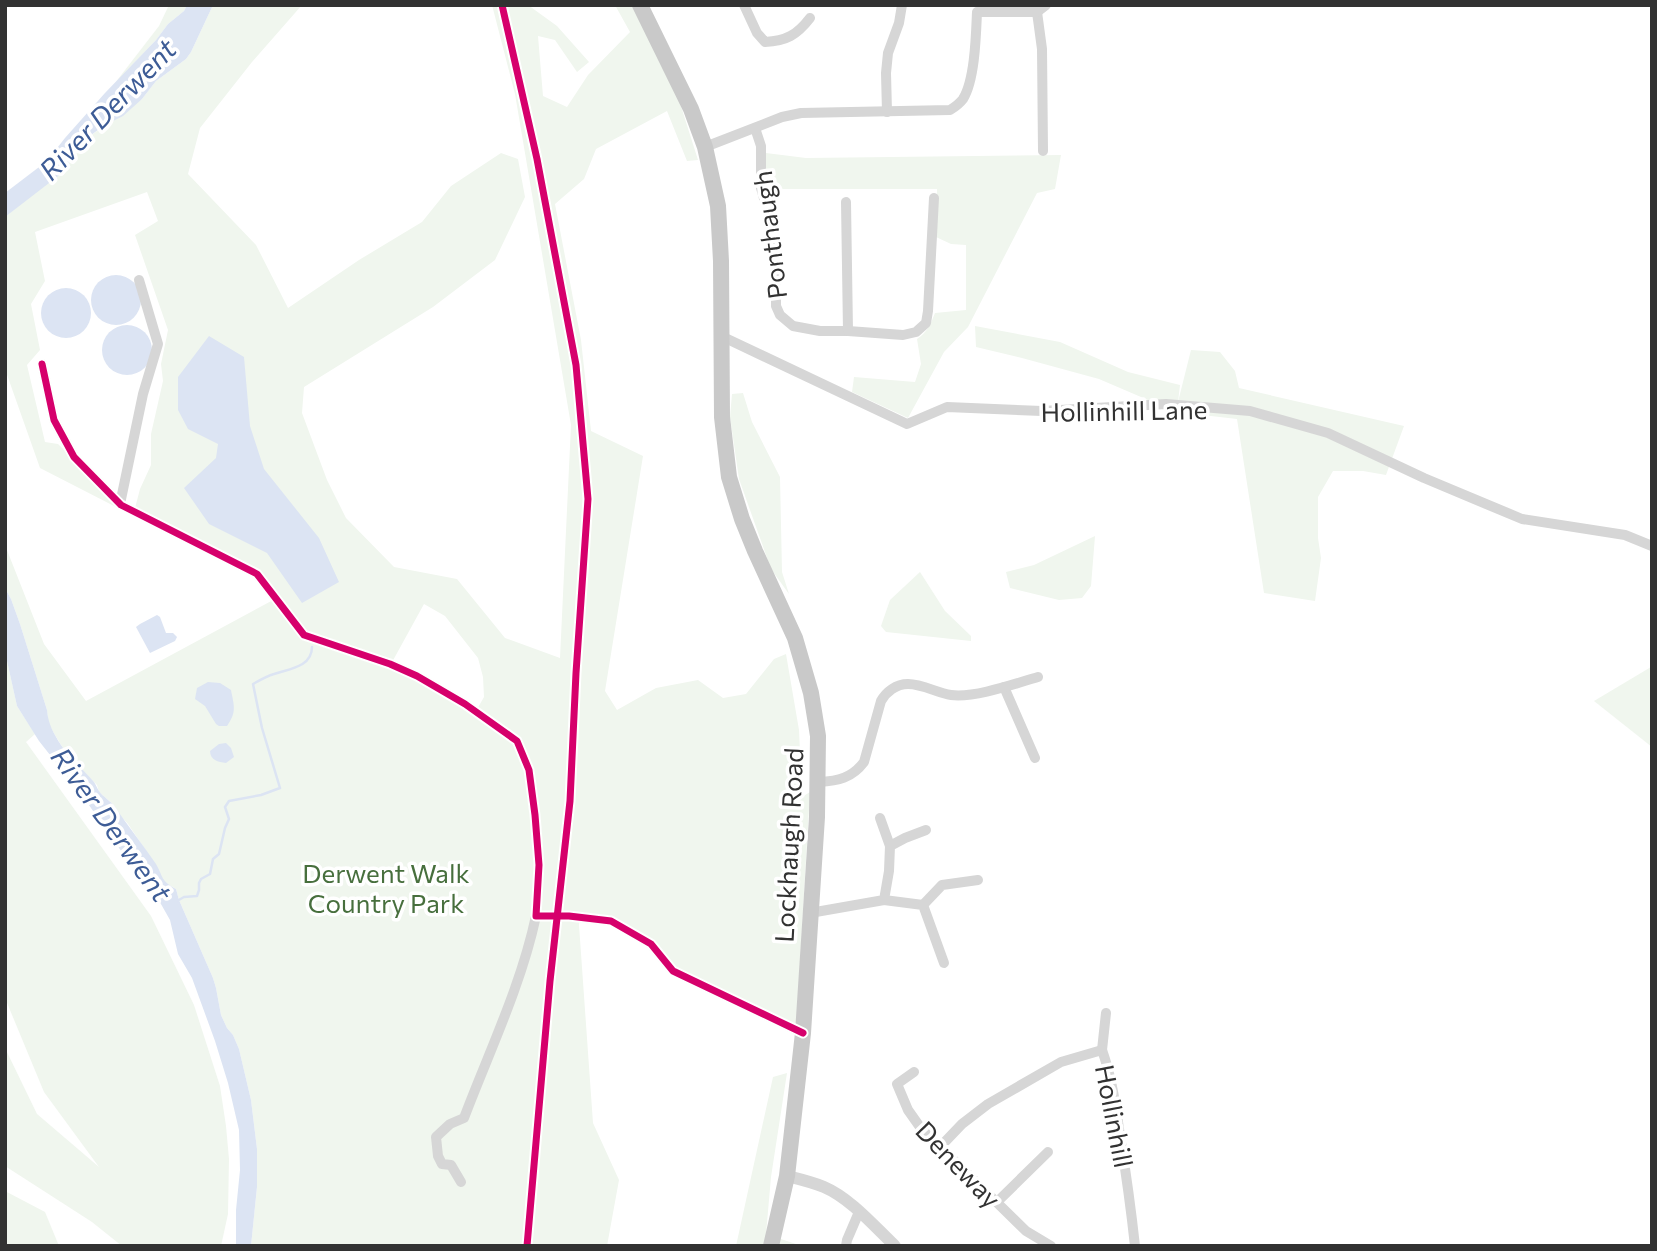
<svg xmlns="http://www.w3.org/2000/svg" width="1657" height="1251" viewBox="0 0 1657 1251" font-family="Commissioner,sans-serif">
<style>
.green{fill:#f0f6ee;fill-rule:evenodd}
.water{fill:#dce4f3}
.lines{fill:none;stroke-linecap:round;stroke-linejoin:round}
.stream{stroke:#dce4f3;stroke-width:2.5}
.minor{stroke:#d6d6d6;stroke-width:10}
.tertiary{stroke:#d6d6d6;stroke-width:12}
.primary{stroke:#c9c9c9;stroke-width:16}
.cycleway-casing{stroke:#fff;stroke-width:11}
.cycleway{stroke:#d6006c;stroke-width:7}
.labels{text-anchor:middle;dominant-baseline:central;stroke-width:7;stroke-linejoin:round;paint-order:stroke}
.street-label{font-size:26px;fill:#323232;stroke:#fff}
.park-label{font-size:26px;fill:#476f3d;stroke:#fff}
.water-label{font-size:28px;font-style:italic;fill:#3d5c96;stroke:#fff}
</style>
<rect width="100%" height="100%" fill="#fff"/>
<g class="green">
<path d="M169 5H187L184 11 168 24 156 40 115 83 159 26Z"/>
<path d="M213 5H302L252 62 200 128 188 174 256 245 288 308 359 260 422 222 451 186 501 153 518 159 525 197 495 260 433 307 304 387 302 413 327 480 346 518 394 567 457 579 505 638 560 658 571 425 515 94 492 5H528L557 26 589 62 577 72 555 40 538 36 543 96 567 107 588 75 630 32 615 5H632L679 100 698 160 687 161 667 111 596 149 584 179 555 204 581 340 591 431 643 456 605 691 617 710 656 688 698 680 723 698 746 694 774 659 786 654 799 730 802 797 810 792 796 1030 673 971 651 944 611 921 580 916 579 925 593 1123 619 1180 607 1246H251L257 1187V1149L251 1100 239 1049 233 1035 227 1028 221 1015 216 988 213 978 179 900 176 889 166 883 162 879 157 867 128 824 118 813 114 805 99 792 97 785 79 767 61 745 48 723 47 710 20 624 11 599 5 588V545L44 644 86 701 275 599 257 574 134 512 140 489 151 465V434L163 381 161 364 168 330 135 235 158 221 147 192 35 232 45 281 31 304 40 350 27 365 45 442 58 444 120 505 116 507 40 468 5 369V217L66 167 76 150 90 136 142 99 156 81 186 59 191 52ZM424 604 445 616 478 658 483 677 484 697 476 711 391 664Z"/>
<path d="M766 153 806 158 1061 155 1055 189 1037 193 968 327 944 352 908 418 852 392 854 377 915 382 921 364 917 339C927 333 931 323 935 313L966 310V245L951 244 936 237 937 189H769L764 171Z"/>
<path d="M975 326 1060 342 1128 372 1180 385 1178 402 1191 350 1220 352 1235 371 1239 388 1404 426 1386 475 1363 471H1333L1318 497V538L1321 558 1315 601 1264 593 1237 419 1176 412 1099 379 1022 358 976 347Z"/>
<path d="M743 393 752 422 780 477 782 572 789 594 771 569 739 479 730 417 732 394Z"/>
<path d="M1095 536 1091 586 1082 598 1059 600 1010 588 1006 572 1034 565Z"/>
<path d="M920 572 945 611 971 636V641L886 632 881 626 890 600Z"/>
<path d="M5 652 17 706 35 734 26 742 151 916 194 1005 220 1086 226 1126 229 1159 228 1214 221 1246H122L92 1222 5 1166V1048L37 1114 99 1167 44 1092 5 998Z"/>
<path d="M1651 667 1652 668V747L1594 701Z"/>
<path d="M787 1073 771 1177 766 1234 802 1246H736L773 1077Z"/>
<path d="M5 1191 45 1212 59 1246H5Z"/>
</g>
<g class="water">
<path d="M187 5H213L191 52 186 59 156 81 142 99 123 116 103 126 90 136 76 150 62 173 5 217V193L47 161 65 138 105 93 156 40 168 24 184 11Z"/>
<circle cx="116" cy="300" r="25"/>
<circle cx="66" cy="313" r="25"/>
<circle cx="127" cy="350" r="25"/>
<path d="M209 336 244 357 250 426 264 469 319 538 339 582 302 603 267 553 209 524 184 488 216 458 218 444 188 429 178 410V377Z"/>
<path d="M5 588 11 599 20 624 47 710C48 724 54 734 61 745 71 760 83 769 94 782 96 785 97 788 99 791 103 797 111 801 115 807 128 826 143 845 156 864 164 878 160 880 176 889L179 900 213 978 216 988 221 1015 227 1028 233 1035 239 1049 251 1100 257 1149V1187L251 1246H236V1210L240 1170 239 1130 228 1083 215 1041 192 978 178 954 170 920 157 897 148 885 140 878 84 798 39 741 17 706 5 652Z"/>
<path d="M157 615 160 617 166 633H173L177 637 175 641 150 653 136 627 140 624Z"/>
<path d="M208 682 220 683 231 690C234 706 237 712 227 726H219L216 724 205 706 195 699 197 688Z"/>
<path d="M226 743 231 748 234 757 226 763C218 762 210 760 210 751L219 744Z"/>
</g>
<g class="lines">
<path class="stream" d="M177 901 184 897 197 896 199 890V883L201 879 210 874 213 859 219 854 225 828 229 819 225 807 229 801 261 795 280 788 262 728 253 684C260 680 267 676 274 674 289 669 312 667 312 647"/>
<g class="minor">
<path d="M744 5 757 33 765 42C786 41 797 35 810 18"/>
<path d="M1037 12 1042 49 1043 151"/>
<path d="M887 112 886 73 888 53 899 23 902 5"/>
<path d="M755 128 761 146V188L771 223 776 258V306L780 315 793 326 820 331H848L903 335 916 332 926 323 928 311 934 198"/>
<path d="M705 147 782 117 801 113 950 110C955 107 960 103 963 99 975 80 976 35 977 12H1037L1046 5"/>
<path d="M846 202 848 331"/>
<path d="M721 336 907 424 947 407 1042 411 1166 404 1250 411 1328 433 1424 478 1522 519 1625 535 1652 546"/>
<path d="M42 364 54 420 74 457 121 505 257 574 304 635 390 664 417 676 465 704 517 741 529 770 535 815 539 865 536 916H569L611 921 651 944 673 971 803 1033"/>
<path d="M120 504 143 394 158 344 139 280"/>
<path d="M1004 687 1035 758"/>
<path d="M819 782C838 781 852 778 864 762L881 701C886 692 896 684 908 684 923 684 937 693 951 695 975 698 1014 684 1038 677"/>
<path d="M880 818 890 846"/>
<path d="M884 900 923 905 944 963"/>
<path d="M923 905 942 885 978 880"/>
<path d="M810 913 884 900 889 871 890 846 905 838 926 830"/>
<path d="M1102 1050 1106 1013"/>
<path d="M914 1072 897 1084 908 1110 920 1127 1026 1231 1051 1246"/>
<path d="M940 1147 962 1124 988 1104 1061 1062 1102 1050C1112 1078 1116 1107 1120 1136 1126 1173 1131 1209 1135 1246"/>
<path d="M461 1182 451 1165 442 1164 438 1156 436 1137 450 1124 464 1118C489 1052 521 986 536 916"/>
<path d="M997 1202 1048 1152"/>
<path d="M846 1246 847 1240 859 1212"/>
</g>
<path class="tertiary" d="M787 1176C799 1179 812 1182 824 1187 850 1198 875 1227 895 1246"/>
<path class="primary" d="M640 5 691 109 705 147 718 206 721 261 722 417 729 477 742 519 755 551 795 638 811 693 818 736 817 817 803 1033 787 1176 771 1246"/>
<defs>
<g id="cycleway">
<path d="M502 5 537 159 576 365 588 499 576 673 570 801 550 981 527 1246"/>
<path d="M42 364 54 420 74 457 121 505 257 574 304 635 390 664 417 676 465 704 517 741 529 770 535 815 539 865 536 916H569L611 921 651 944 673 971 803 1033"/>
</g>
</defs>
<use href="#cycleway" class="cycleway-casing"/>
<use href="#cycleway" class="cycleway"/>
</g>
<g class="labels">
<g class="street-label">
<text transform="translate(769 235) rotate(-97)">Ponthaugh</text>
<text transform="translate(1124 410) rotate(-1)">Hollinhill Lane</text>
<text transform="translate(788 845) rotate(-87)">Lockhaugh Road</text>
<text transform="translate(1115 1116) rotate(79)">Hollinhill</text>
<text transform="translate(959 1164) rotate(46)">Deneway</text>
</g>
<g class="park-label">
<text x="386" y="872">Derwent Walk<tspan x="386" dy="30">Country Park</tspan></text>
</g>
<g class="water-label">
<text transform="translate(107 109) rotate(-46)">River Derwent</text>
<text transform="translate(112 824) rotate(54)">River Derwent</text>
</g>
</g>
<rect width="1657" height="1251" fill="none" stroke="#323232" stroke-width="14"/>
</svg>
